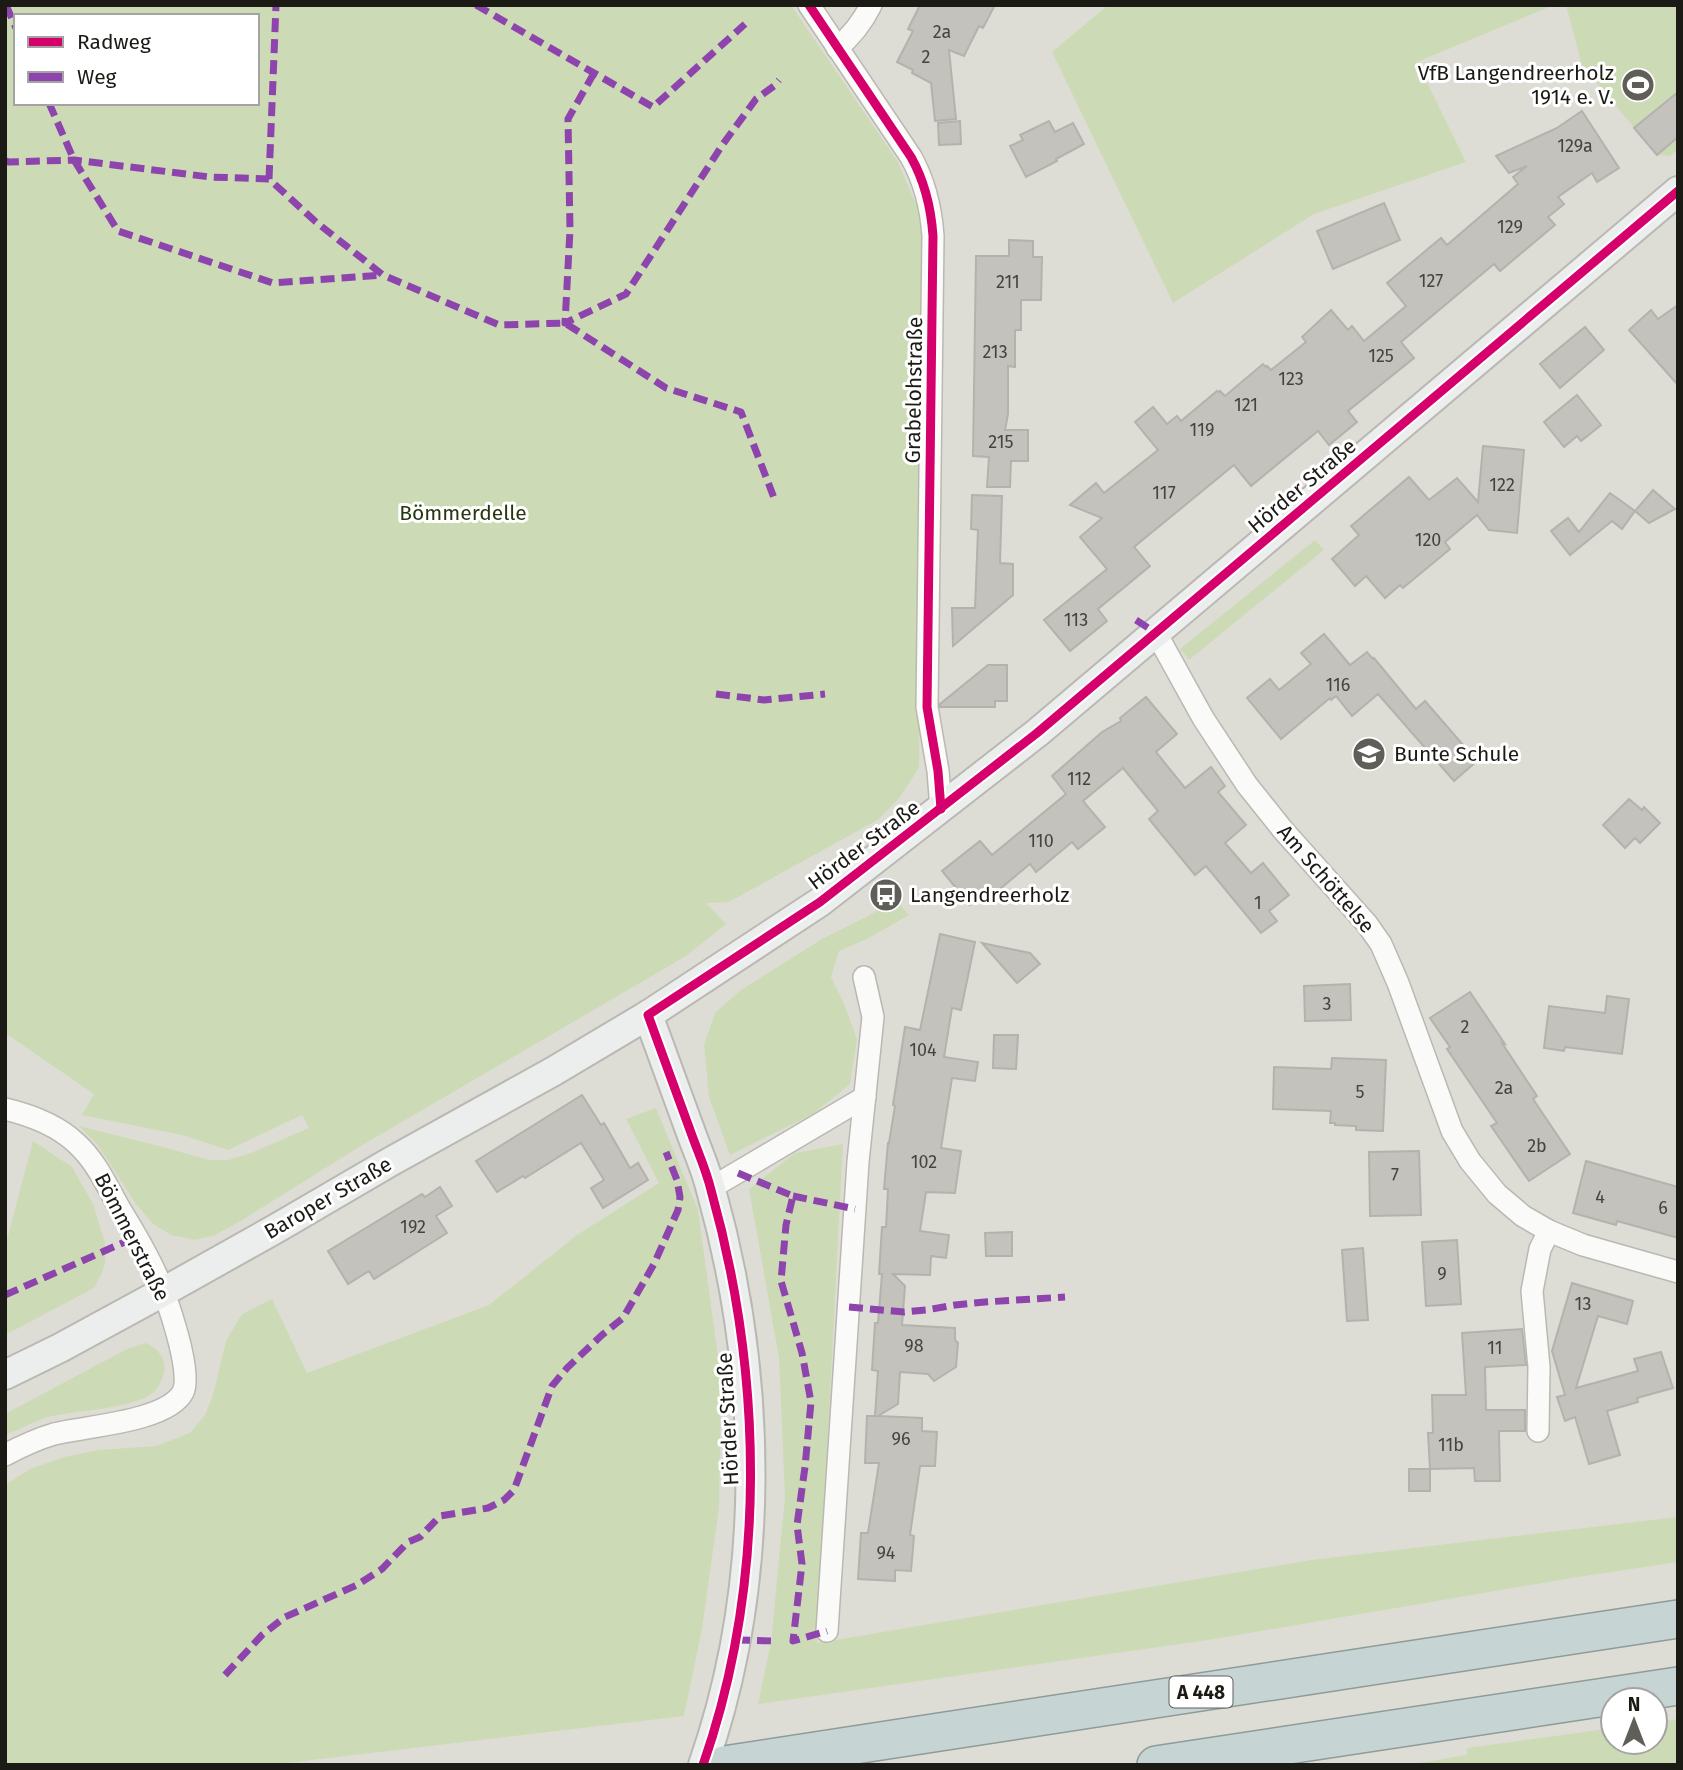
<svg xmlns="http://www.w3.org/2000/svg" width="1683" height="1770" viewBox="0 0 1683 1770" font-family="'Fira Sans',sans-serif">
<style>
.green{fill:#ccdbb6;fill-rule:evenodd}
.building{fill:#c3c2bc;stroke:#b3b2ac;stroke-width:2}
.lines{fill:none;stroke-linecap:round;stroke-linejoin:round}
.street-casing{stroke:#b9b8b2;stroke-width:24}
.secondary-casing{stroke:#b9b8b2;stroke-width:32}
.highway-casing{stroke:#8e9c98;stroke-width:40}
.street{stroke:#fafaf9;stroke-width:21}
.secondary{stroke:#ebeeed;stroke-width:28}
.highway{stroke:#c6d4d3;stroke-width:37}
.quiet{stroke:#8e44ad;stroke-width:7;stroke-dasharray:14 7;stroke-linecap:butt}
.cycleway-casing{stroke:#fff;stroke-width:13}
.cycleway{stroke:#d6006c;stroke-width:9}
.labels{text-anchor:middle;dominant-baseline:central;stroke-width:6;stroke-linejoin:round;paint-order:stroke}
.number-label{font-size:18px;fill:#45443f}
.shield{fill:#fff;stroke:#5f5f5b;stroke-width:2}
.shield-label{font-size:19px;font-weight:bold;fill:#1b1a15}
.poi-label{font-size:21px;fill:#1b1a15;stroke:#fff;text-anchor:start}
.street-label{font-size:21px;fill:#1b1a15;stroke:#fff}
.park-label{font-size:21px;fill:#273710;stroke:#fff}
</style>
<rect width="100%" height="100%" fill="#deddd5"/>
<g class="green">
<path d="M5 5H791L898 162 917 207 926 266 919 768 900 797 879 819 729 902 706 903 726 924 686 956 359 1147 241 1221 215 1235 195 1240 171 1235 153 1224 136 1204 97 1144 79 1126 163 1147 209 1160H228L251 1153 309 1128 302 1115 228 1150 182 1135 82 1115 94 1094 5 1033ZM16 16H257V103H16Z"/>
<path d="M1108 5H1554L1417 62 1466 162 1314 214 1173 303 1052 52Z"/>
<path d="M1566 5H1678V149L1670 156 1657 155 1582 65Z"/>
<path d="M1315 540 1324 550 1189 660 1180 649Z"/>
<path d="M896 900 909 915 867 939 839 951 831 977 844 1004 857 1039 850 1084 813 1114 730 1155 709 1097 704 1045 715 1013 741 990 822 939 866 917Z"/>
<path d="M656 1108 698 1210 721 1378 719 1507 702 1629 684 1716 270 1765H5V1485L30 1469 64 1457 99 1450 156 1446 190 1433 205 1415 213 1395 226 1341 242 1314 272 1299 307 1373 489 1305 577 1235 659 1183 626 1119Z"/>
<path d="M33 1141 72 1167 93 1204 105 1243V1263L102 1273 94 1288 5 1335V1247Z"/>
<path d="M843 1144 817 1643 1311 1560 1678 1517V1562L1572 1578 1208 1640 758 1704 771 1642 785 1497 779 1358 749 1189 795 1153Z"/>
<path d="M146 1343C157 1349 167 1357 164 1372 163 1377 159 1387 155 1391 136 1410 71 1410 45 1418 32 1423 18 1430 5 1435V1414L127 1349Z"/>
<path d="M1678 1719V1765H1407L1467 1755V1748L1613 1728V1742H1655V1722Z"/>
</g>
<g class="building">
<path d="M920 5H995L983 28 979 26 964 56 949 50 956 119 935 121 931 83 912 73 913 70 897 62 913 31 908 29Z"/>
<path d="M1678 92V137L1657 155 1634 128Z"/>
<path d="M1582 111 1619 168 1597 182 1592 173 1558 197 1564 204 1548 217 1555 225 1500 271 1494 264 1401 342 1414 358 1348 411 1357 422 1329 445 1318 431 1251 486 1234 465 1134 547 1150 566 1098 609 1107 621 1070 651 1044 620 1107 569 1080 537 1102 518 1070 505 1096 483 1104 493 1158 450 1135 422 1153 407 1167 424 1177 416 1181 421 1217 391 1219 392 1220 391 1225 396 1263 364 1266 367 1267 366 1271 370 1306 342 1302 337 1331 310 1348 330 1352 326 1364 341 1406 306 1387 283 1441 238 1447 245 1518 184 1513 177 1527 166 1509 173 1496 156 1557 128Z"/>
<path d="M960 121 961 144 939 145 938 123Z"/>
<path d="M1049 121 1055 132 1073 123 1084 144 1056 159 1057 161 1026 177 1010 146 1023 140 1020 135Z"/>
<path d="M1384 203 1400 240 1333 269 1317 231Z"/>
<path d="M1009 240 1033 241V257H1042L1041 300H1021V330H1015V367L1008 366V414L1005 430H1028V461H1011L1010 487H987L989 457 973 456 976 256H1009Z"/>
<path d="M1678 305V385L1629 330 1651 310 1658 319Z"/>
<path d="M1585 327 1604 350 1560 388 1540 364Z"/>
<path d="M1577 395 1601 425 1581 441 1577 436 1564 447 1544 422Z"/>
<path d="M1483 446 1524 450 1517 533 1489 530 1477 515 1445 542 1450 549 1403 588 1400 585 1385 598 1366 576 1355 586 1332 559 1359 535 1351 526 1409 477 1429 500 1457 478 1478 502Z"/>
<path d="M1653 490 1675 509 1649 523 1635 511 1622 529 1612 521 1570 555 1551 531 1568 518 1579 532 1610 493 1635 511Z"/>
<path d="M972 495 1002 496 1000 563 1013 564V595L953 646 952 608H975L978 530 971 529Z"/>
<path d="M1324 634 1350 665 1367 652 1373 659 1374 658 1416 709 1425 701 1477 761 1454 781 1378 694 1352 716 1336 696 1331 700 1330 698 1281 739 1247 698 1270 679 1279 690 1311 664 1301 653Z"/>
<path d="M988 665H1007V701H995V707H940V704Z"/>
<path d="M1146 697 1177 734 1156 752 1185 788 1211 767 1225 786 1218 792 1246 825 1225 843 1251 873 1263 863 1289 895 1269 911 1277 921 1261 933 1206 866 1195 875 1149 819 1158 811 1123 768 1083 801 1105 827 1078 849 1072 842 1036 872 1030 864 990 897 986 892 970 905 942 871 980 841 992 855 1066 794 1052 776 1102 732 1121 721 1120 718Z"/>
<path d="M1629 799 1642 810 1644 807 1660 823 1640 843 1635 838 1625 848 1603 825Z"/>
<path d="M940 934 975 942 961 1010 952 1008 944 1057 978 1062 975 1081 952 1078 941 1148 961 1151 955 1193 926 1192 920 1231 949 1235 946 1258 931 1256 930 1275 893 1274 905 1286 902 1325 955 1328V1340L958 1343 956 1367 934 1381 928 1374 900 1372 898 1404 878 1416 922 1418V1431L937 1432 935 1466H920L910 1535 914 1536 911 1571 895 1570V1581L858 1579 861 1533H868L879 1463H865L867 1416H875L878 1371 872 1370 875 1323H878L882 1274H879L882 1227H886L888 1189H884L888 1143H889L895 1106 893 1105 905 1027 920 1030Z"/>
<path d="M982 943 1030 953 1040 964 1017 983Z"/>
<path d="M1350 984 1351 1020 1305 1021 1304 986Z"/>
<path d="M1470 992 1505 1044 1502 1043 1537 1096 1533 1099 1570 1154 1529 1181 1491 1126 1497 1123 1447 1049 1450 1047 1430 1018Z"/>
<path d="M1607 996 1629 999 1622 1054 1565 1047 1564 1051 1544 1048 1549 1006 1605 1013Z"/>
<path d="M994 1035H1018L1016 1069 993 1068Z"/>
<path d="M1332 1058 1386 1060 1383 1131 1356 1130V1126L1335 1125V1123H1330L1331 1111 1273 1109 1274 1067 1331 1069Z"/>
<path d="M582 1095 601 1125 604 1123 630 1168 638 1163 648 1180 603 1208 591 1188 604 1180 581 1143 525 1178 523 1176 497 1192 476 1161Z"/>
<path d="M1419 1151 1421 1215 1370 1216 1369 1152Z"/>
<path d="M1586 1161 1678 1187V1238L1617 1221 1616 1225 1573 1213Z"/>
<path d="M440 1187 452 1206 436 1216 447 1233 374 1279 369 1271 348 1284 328 1251 422 1194 425 1197Z"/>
<path d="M1012 1232V1256H986L985 1233Z"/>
<path d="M1457 1240 1461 1304 1426 1306 1422 1242Z"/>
<path d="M1363 1248 1368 1320 1347 1321 1342 1250Z"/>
<path d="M1572 1283 1633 1301 1627 1324 1598 1316 1576 1388 1638 1371 1634 1359 1661 1352 1673 1388 1637 1398 1638 1402 1607 1411 1620 1455 1589 1464 1575 1417 1565 1421 1557 1397 1565 1395 1552 1351Z"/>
<path d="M1522 1329 1526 1365 1485 1367 1486 1410H1525V1431H1499L1500 1481H1475L1474 1468 1430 1469 1428 1433H1433L1432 1395H1466L1462 1333Z"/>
<rect x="1409" y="1469" width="21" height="22"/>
</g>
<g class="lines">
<defs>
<g id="street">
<path d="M809 5 911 157C925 182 931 207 933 236L927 707 938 771 941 809"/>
<path d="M837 48C852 36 862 23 871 5"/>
<path d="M1156 633 1203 718 1247 785 1283 830 1367 924 1381 944 1398 983 1452 1131 1470 1161 1497 1194 1523 1216 1549 1231 1583 1245 1678 1272"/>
<path d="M5 1109C30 1115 57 1125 76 1143 96 1161 107 1186 120 1209 133 1230 146 1252 156 1274 166 1295 193 1372 183 1392 167 1422 85 1426 54 1434 37 1439 20 1447 5 1455"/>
<path d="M711 1188 865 1097"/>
<path d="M1538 1431 1539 1367 1532 1291 1540 1249 1549 1231"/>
<path d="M827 1631 858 1162 873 1017 864 977"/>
</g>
<g id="secondary">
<path d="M648 1015C662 1053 676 1091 690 1130 697 1150 706 1169 711 1190 763 1375 767 1582 703 1765"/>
<path d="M5 1375 60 1348 163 1292 277 1228 390 1162 554 1071 648 1015 820 902 1037 733 1678 191"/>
</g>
<g id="highway">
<path d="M724 1765 1678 1619"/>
<path d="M1156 1765 1678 1686"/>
</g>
</defs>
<use href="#street" class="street-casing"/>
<use href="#secondary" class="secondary-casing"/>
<use href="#highway" class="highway-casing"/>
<use href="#street" class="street"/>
<use href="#secondary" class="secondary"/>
<use href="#highway" class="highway"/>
<g class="quiet">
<path d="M6 5 16 28"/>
<path d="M476 5 653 107 745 24"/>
<path d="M594 73 568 119 570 230 565 323 626 294 723 144 756 99 774 86 779 80"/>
<path d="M49 103 74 160 118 231 273 283 383 275"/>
<path d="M5 161 9 162 74 160 210 177 269 179 316 222 383 275 499 325 565 323 666 388 741 412 776 503"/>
<path d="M269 179 276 5"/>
<path d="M1136 620 1156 633"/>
<path d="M716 694 764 700 825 694"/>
<path d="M738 1173 793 1196 786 1225 781 1281 802 1353 811 1402 805 1467 797 1525 802 1564 793 1641 827 1631"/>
<path d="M793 1196 855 1209"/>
<path d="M5 1295 136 1237"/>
<path d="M849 1307 904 1312 926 1310 955 1305 985 1302 1065 1297"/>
<path d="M736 1640 776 1641"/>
<path d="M225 1675 262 1635 285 1617 357 1585 382 1569 408 1542 420 1537 440 1516 488 1508 504 1500 514 1490 552 1386 567 1368 602 1335 623 1318 654 1264 678 1210 680 1197 677 1180 666 1152"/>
</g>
<defs>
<g id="cycleway">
<path d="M809 5 911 157C925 182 931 207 933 236L927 707 938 771 941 809"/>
<path d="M703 1765C767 1582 763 1375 711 1190 706 1169 697 1150 690 1130 676 1091 662 1053 648 1015L820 902 1037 733 1678 191"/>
</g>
</defs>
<use href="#cycleway" class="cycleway-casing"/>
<use href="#cycleway" class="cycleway"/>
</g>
<defs>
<symbol id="stadium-disc" viewBox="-11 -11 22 22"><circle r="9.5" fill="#5f5e58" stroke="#fff"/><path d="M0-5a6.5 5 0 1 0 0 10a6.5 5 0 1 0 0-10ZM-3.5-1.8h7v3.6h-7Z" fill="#fff"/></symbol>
<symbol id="school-disc" viewBox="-11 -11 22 22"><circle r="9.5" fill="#5f5e58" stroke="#fff"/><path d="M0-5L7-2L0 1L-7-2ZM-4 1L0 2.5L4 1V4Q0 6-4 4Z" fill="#fff"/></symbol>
<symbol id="bus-disc" viewBox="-11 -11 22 22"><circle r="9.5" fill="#5f5e58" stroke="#fff"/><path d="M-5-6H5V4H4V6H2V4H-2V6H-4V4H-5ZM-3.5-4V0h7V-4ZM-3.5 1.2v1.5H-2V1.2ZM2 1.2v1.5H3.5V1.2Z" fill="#fff"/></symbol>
</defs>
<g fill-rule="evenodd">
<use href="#stadium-disc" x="1619" y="66" width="38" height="38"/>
<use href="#school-disc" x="1350" y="735" width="38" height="38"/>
<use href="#bus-disc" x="867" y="876" width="38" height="38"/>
</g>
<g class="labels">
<g class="number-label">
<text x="942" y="32">2a</text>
<text x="926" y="57">2</text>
<text x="1575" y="146">129a</text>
<text x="1510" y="227">129</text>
<text x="1431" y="281">127</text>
<text x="1008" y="282">211</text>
<text x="995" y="352">213</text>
<text x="1381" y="356">125</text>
<text x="1291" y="379">123</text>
<text x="1246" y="405">121</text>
<text x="1202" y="430">119</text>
<text x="1001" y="442">215</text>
<text x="1502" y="485">122</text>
<text x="1164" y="493">117</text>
<text x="1428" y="540">120</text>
<text x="1076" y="620">113</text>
<text x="1338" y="685">116</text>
<text x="1079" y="779">112</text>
<text x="1041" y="841">110</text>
<text x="1258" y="903">1</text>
<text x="1327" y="1004">3</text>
<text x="1465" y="1027">2</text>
<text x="923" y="1050">104</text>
<text x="1504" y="1088">2a</text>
<text x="1360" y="1092">5</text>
<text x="1537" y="1146">2b</text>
<text x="924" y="1162">102</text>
<text x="1395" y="1175">7</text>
<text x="1600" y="1197">4</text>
<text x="1663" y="1208">6</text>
<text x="413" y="1227">192</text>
<text x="1442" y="1274">9</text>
<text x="1583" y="1304">13</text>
<text x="914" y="1346">98</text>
<text x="1495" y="1348">11</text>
<text x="901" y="1439">96</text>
<text x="1451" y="1445">11b</text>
<text x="886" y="1553">94</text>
</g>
<rect class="shield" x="1169.5" y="1676.5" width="63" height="31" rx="5"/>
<g class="shield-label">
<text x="1201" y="1692">A 448</text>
</g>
<g class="poi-label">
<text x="1614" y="73" text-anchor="end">VfB Langendreerholz<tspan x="1614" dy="24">1914 e. V.</tspan></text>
<text x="1394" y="754">Bunte Schule</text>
<text x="910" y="895">Langendreerholz</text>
</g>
<g class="street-label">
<text transform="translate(914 390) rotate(-89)">Grabelohstraße</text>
<text transform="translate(1302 486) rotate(-40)">Hörder Straße</text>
<text transform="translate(864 845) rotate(-37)">Hörder Straße</text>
<text transform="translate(1326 879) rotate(49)">Am Schöttelse</text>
<text transform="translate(328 1198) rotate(-30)">Baroper Straße</text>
<text transform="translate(132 1237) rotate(63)">Bömmerstraße</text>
<text transform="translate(728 1419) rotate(-93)">Hörder Straße</text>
</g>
<g class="park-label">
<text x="463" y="513">Bömmerdelle</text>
</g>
</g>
<rect width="1683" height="1770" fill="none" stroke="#1b1a15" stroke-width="14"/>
<rect x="14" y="14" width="245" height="91" fill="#ffffff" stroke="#a4a3a1" stroke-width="2"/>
<rect x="28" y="37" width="35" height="10" fill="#d6006c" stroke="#a4a3a1" stroke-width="2"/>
<text x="77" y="49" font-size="21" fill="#1b1a15">Radweg</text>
<rect x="28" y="72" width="35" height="10" fill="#8e44ad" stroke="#a4a3a1" stroke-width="2"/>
<text x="77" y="84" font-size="21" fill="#1b1a15">Weg</text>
<g transform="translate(1634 1721)"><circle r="33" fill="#ffffff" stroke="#a4a3a1" stroke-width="2"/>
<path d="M0-5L12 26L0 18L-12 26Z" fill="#5f5e58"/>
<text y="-10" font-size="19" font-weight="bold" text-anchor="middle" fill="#1b1a15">N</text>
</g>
</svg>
